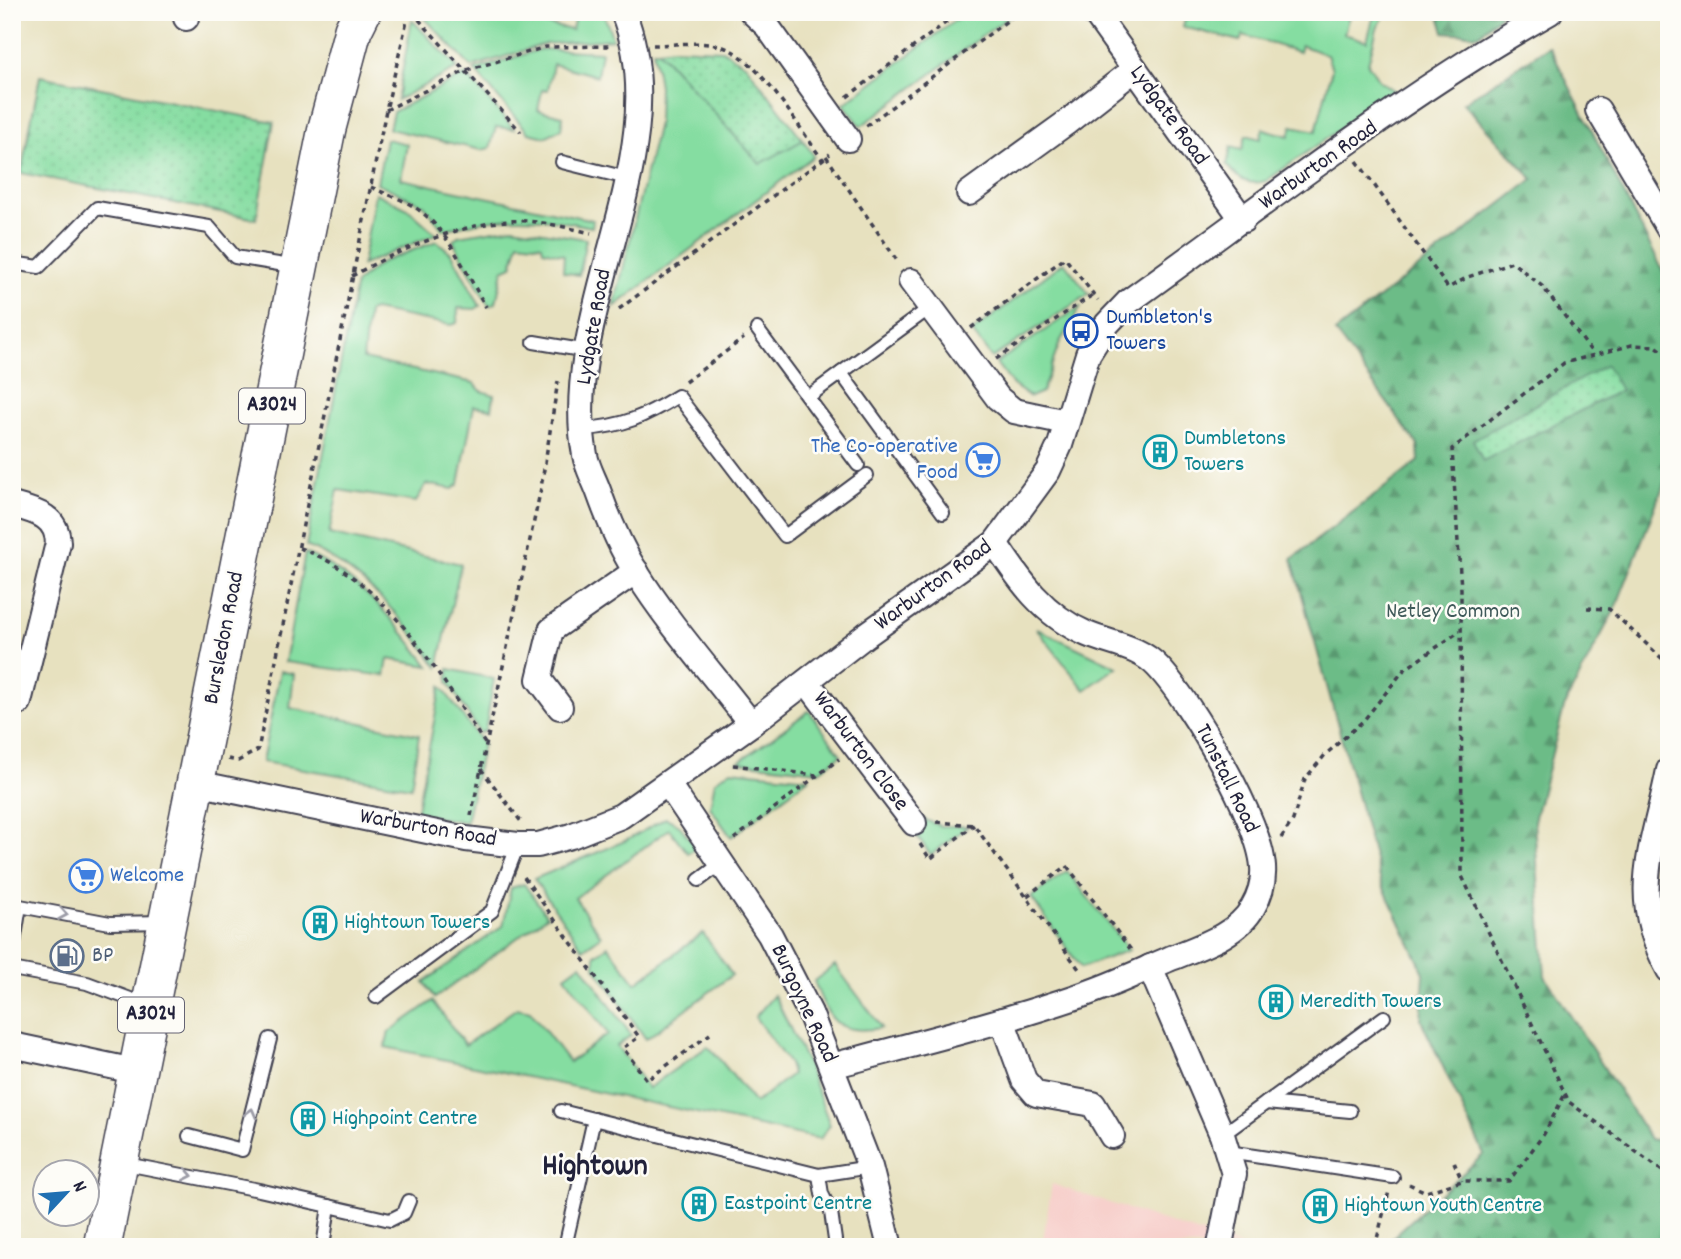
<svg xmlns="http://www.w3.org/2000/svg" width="1681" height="1259" viewBox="0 0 1681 1259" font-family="Dekko,sans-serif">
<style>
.built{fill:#f7d0cc}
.green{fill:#85dda1;stroke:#54806e;stroke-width:2}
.forest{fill:url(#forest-firs);stroke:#476f61;stroke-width:2}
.park{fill:url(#park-dots);stroke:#54806e;stroke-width:2}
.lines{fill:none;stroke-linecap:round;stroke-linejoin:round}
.service-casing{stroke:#403f4f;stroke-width:16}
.minor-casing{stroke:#403f4f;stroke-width:28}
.primary-casing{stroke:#403f4f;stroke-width:40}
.path{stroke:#403f4f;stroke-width:3.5;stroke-dasharray:5 5;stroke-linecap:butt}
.service{stroke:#fff;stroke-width:12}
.minor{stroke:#fff;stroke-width:24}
.primary{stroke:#fff;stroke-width:37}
.oneway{stroke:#9c9ca7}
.labels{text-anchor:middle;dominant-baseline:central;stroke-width:5;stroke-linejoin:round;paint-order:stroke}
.shield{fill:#fdfcf7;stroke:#646373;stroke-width:2}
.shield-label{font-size:21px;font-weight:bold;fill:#22223b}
.street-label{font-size:23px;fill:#22223b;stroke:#fdfcf7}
.transit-label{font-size:23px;fill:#164399;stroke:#fdfcf7;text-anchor:start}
.culture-label{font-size:23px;fill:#0d838f;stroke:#fdfcf7;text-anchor:start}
.shop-label{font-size:23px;fill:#366cbe;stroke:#fdfcf7;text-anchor:end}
.park-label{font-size:23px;fill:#405a5a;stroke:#fdfcf7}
.service-label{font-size:23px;fill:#4e5e75;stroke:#fdfcf7;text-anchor:start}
.district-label{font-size:30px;font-weight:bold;fill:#22223b;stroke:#fdfcf7}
</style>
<defs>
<pattern id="forest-firs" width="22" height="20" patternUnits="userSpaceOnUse" patternTransform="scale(1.75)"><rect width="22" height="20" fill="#6cbc87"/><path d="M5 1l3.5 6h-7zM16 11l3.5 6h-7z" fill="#589870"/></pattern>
<pattern id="park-dots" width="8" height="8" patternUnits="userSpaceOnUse" patternTransform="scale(1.75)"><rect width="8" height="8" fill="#85dda1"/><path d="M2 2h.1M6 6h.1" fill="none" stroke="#73bd8c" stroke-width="1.8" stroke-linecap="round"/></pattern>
</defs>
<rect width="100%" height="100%" fill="#fdfcf7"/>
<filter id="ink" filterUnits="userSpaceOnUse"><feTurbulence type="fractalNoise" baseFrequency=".0143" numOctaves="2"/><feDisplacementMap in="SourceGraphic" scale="14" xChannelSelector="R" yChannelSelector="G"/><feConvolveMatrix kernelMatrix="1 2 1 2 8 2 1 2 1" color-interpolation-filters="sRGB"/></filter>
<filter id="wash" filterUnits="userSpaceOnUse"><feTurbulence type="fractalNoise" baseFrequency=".00686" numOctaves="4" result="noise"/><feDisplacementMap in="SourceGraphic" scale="28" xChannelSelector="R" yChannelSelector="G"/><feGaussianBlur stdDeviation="1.57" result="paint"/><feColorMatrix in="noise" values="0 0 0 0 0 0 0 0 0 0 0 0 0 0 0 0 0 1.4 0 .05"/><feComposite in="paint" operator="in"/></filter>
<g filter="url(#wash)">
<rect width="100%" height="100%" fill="#e7e1bf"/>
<path class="built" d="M1052 1184 1242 1247H1042Z"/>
<g class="green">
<path d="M419 12H488L572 30 576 12H603L613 39 545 44 471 67Z"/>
<path d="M966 12H1015L861 126 844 104Z"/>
<path d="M1187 12H1218L1243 19 1248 12H1350L1344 34 1367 41 1375 12H1387L1377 28 1368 64 1379 80 1394 91 1266 181C1247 186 1239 180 1227 165L1231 147 1242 150 1246 135 1260 139 1263 129 1289 136 1292 126 1316 131 1332 69 1327 55 1301 45 1299 52 1243 35 1240 41 1183 27Z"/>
<path d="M412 20 458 68 397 100Z"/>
<path d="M541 49 601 52 597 76 553 64 548 90H542L538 110 563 116 561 129 545 137 529 133 474 70Z"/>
<path d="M653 50H658L760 163 803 140 814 156 614 307 658 123 659 86Z"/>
<path d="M466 74 514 129 496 127 490 148 481 150 389 129 393 112Z"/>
<path d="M386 139 407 144 401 179 593 220 592 227C531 214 503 215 443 230L424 205 377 183Z"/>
<path d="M375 193 408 209 436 234 362 265Z"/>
<path d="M513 227 586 239 579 275 563 272 564 255 543 250 542 245 519 242 512 266 503 270 496 303 489 306 453 241 458 236Z"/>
<path d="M437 241 452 254 480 306 475 309 458 308 457 323 451 325 374 310 368 312 363 359 474 383 481 391 494 395 492 409 474 406 459 484 453 489 426 484 416 502 338 490 329 534 461 564 438 667C403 619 362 569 306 546L356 283 382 262Z"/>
<path d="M1064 262 1089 294 992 358 972 332Z"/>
<path d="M1081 306 1060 342 1042 392 1030 397 1013 385 996 363Z"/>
<path d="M305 553C357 575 396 622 429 666L388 659 385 676 285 662Z"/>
<path d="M1036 628 1117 667 1085 690Z"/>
<path d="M449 669 494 679 485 731 480 733 448 682Z"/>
<path d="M280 671 294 674 290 708 419 735 411 787 262 762Z"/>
<path d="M441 686 483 744 466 822 416 814Z"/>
<path d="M809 711 841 755 819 771 738 762Z"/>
<path d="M731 770 809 778 731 837 710 807 715 781Z"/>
<path d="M666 818 678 824 694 844V850L688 853 669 829 575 898 601 936 583 949 534 879 627 840Z"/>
<path d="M923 819 940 826H968L931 855 911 828Z"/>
<path d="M1067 871 1129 950 1081 968 1031 897Z"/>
<path d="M524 884 547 916 435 998 424 982 503 926 511 888Z"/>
<path d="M703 933 732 975 646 1039 595 967V955L608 946 636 983Z"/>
<path d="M581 964 631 1035 617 1046 648 1088 707 1047 712 1050 755 1103 792 1074 789 1064 755 1017 774 995 806 1061 830 1125 820 1139 385 1047 389 1032 433 1001 465 1045 517 1008 530 1011 569 1062 608 1034 565 976Z"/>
<path d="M835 965 876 1020 881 1028C835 1035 829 1020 814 981Z"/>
</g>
<g class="forest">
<path d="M1438 12H1503L1479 35 1444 32Z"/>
<path d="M1549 46 1669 283V471L1616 607 1565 704 1534 821 1545 976 1650 1139 1669 1143V1247H1382L1484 1154 1421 1020 1424 973 1381 882 1292 559 1419 461 1418 445 1335 332 1533 179 1463 103Z"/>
</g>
<g class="park">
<path d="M673 48 722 50 746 65 803 140 760 164 658 50Z"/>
<path d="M40 76 274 122 256 219 21 173Z"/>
<path d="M1606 365 1621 390 1483 461 1473 440Z"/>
</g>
</g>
<g filter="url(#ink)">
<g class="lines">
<defs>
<g id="service">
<path d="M562 162 627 178"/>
<path d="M12 263 39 267 97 208 209 227 235 257 297 267"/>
<path d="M757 329 858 465"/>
<path d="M534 342 587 351"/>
<path d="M841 373 943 513"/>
<path d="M808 397 931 307"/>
<path d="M584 429C624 426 644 417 678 396L785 536 867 475"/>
<path d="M699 880 722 863"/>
<path d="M12 955 20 906 110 923 165 922"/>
<path d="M12 969 87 983 149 1006"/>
<path d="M376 997 492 911 518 845"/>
<path d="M1266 1103 1350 1111"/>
<path d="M561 1111 819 1175 870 1167"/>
<path d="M1222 1135 1384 1017"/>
<path d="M189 1136 242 1150 270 1039"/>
<path d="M1228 1152 1393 1177"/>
<path d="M121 1163 259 1190 390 1220 404 1213 409 1201"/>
<path d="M819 1175 822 1194 831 1212 836 1247"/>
<path d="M323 1247 329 1206"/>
<path d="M565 1247 594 1119"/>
</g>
<g id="minor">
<path d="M185 12 186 18"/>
<path d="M623 12C680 152 558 311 585 455 587 467 594 479 598 490 608 518 620 547 636 572 669 625 713 674 751 724"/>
<path d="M752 12 767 26 848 139"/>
<path d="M1094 12 1243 220"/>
<path d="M1598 110 1669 229"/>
<path d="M969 193 1066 123 1135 69"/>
<path d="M911 281 998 398 1014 411 1066 422"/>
<path d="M12 505C34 511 57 515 58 543L19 702"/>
<path d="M807 682 914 823"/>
<path d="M560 707 539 679 551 630 636 571"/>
<path d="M1669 770C1654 847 1627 894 1669 970"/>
<path d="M196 783 466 839 518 845H538L571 836 621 816 751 724 866 635 995 543 1048 471 1060 445 1088 354 1107 324 1128 302C1266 203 1402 96 1550 12"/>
<path d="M668 784 770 935 810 1013 870 1167 890 1247"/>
<path d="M1150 967 1222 1135 1234 1174 1220 1245"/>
<path d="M1002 1020 1024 1080 1036 1094 1093 1104 1112 1136"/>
<path d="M12 1045 139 1072"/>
<path d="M832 1066C914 1044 996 1024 1076 997 1108 987 1139 972 1169 959 1198 947 1237 936 1253 907 1260 895 1264 881 1263 867 1260 820 1191 702 1158 667 1140 647 1111 644 1087 634 1043 615 1020 581 995 543"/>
</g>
<path id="primary" d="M102 1247 327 128 353 30 362 12"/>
</defs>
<use href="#service" class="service-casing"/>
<use href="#minor" class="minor-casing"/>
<use href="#primary" class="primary-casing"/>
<g class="path">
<path d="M412 12 521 132"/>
<path d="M653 45C675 45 702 40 723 47 759 58 799 128 822 159"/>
<path d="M847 97 960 12"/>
<path d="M386 110 467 70 546 47 610 46"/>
<path d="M866 126 1019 12"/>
<path d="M826 156 898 262"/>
<path d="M1357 161 1448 288 1468 277 1512 262 1542 286 1594 355"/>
<path d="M371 187C385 194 403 199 416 208 448 229 467 275 486 307"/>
<path d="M352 276C397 250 474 217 527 221 548 223 570 228 591 233"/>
<path d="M619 309 830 154"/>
<path d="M971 328 1065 258 1098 300"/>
<path d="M1669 356 1656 346 1632 345 1564 363 1452 449 1461 589 1462 876 1569 1102 1669 1176"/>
<path d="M996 359 1094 294"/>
<path d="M685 382 744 338"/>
<path d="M299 548C386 578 437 673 486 745"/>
<path d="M1587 608 1609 609 1669 665"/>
<path d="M228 759 238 761 258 750 386 110 409 12"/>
<path d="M733 765 816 775"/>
<path d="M481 769 522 823"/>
<path d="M471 816 541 488 558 381"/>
<path d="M937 822 974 825 1081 972"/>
<path d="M1281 838 1293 820 1305 779 1325 755 1364 720 1404 670 1460 631"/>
<path d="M734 839 839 759"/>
<path d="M920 844 930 859 974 825"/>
<path d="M524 877 639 1037 623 1048 647 1080 710 1034"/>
<path d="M1027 896 1067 866 1131 950"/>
<path d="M1454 1162 1462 1181"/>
<path d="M1409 1184 1426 1192 1462 1181H1509L1544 1134 1565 1094"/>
<path d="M1375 1247 1389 1191"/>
</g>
<use href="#service" class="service"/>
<use href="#minor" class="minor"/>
<use href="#primary" class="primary"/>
</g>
<defs><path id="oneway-chevron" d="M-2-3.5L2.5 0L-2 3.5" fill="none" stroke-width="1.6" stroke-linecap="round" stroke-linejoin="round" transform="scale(1.75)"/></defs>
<g class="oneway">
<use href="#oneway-chevron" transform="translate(63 914) rotate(10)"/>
<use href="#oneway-chevron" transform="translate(251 1113) rotate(-76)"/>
<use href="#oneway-chevron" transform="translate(188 1175) rotate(11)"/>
</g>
</g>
<defs>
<symbol id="bus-ring" viewBox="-11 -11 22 22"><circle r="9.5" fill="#fdfcf7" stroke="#1a4fb4" stroke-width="1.5"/><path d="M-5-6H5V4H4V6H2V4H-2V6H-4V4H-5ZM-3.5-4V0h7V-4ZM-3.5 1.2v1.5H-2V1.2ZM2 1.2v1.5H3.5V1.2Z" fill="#1a4fb4"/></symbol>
<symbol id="building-ring" viewBox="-11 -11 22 22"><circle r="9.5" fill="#fdfcf7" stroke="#0f9aa8" stroke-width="1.5"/><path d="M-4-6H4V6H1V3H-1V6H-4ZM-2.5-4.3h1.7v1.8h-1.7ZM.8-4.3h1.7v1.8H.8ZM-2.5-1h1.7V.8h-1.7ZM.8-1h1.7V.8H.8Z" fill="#0f9aa8"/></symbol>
<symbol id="supermarket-ring" viewBox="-11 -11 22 22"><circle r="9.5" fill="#fdfcf7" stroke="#3f7fe0" stroke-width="1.5"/><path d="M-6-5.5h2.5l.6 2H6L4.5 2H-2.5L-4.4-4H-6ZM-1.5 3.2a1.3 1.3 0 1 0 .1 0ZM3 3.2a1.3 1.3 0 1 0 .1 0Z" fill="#3f7fe0"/></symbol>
<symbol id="fuel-ring" viewBox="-11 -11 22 22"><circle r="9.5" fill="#fdfcf7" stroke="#5c6f8a" stroke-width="1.5"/><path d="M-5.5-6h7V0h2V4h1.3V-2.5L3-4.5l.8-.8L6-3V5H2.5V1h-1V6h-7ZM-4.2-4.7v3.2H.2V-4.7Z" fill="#5c6f8a"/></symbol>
</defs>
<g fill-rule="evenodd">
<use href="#bus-ring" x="1062" y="312" width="38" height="38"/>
<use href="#building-ring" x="1141" y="433" width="38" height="38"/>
<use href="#supermarket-ring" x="964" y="441" width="38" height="38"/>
<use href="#supermarket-ring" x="67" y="857" width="38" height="38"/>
<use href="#building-ring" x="301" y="904" width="38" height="38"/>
<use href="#fuel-ring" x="48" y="937" width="38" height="38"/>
<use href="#building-ring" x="1257" y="983" width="38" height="38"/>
<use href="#building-ring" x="289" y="1100" width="38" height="38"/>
<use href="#building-ring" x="680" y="1185" width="38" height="38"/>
<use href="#building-ring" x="1301" y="1187" width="38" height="38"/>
</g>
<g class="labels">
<g class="shield">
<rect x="239" y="388.5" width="66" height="35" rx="5"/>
<rect x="118" y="997.5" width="66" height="35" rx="5"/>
</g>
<g class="shield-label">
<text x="272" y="406">A3024</text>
<text x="151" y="1015">A3024</text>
</g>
<g class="street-label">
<text transform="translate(1168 116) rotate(54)">Lydgate Road</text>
<text transform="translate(1319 166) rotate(-35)">Warburton Road</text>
<text transform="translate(595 327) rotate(-80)">Lydgate Road</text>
<text transform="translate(934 586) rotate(-36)">Warburton Road</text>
<text transform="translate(225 638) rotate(-79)">Bursledon Road</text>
<text transform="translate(860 752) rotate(53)">Warburton Close</text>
<text transform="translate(1226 779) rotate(64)">Tunstall Road</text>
<text transform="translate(428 829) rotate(10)">Warburton Road</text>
<text transform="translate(803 1004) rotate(65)">Burgoyne Road</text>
</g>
<g class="transit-label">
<text x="1106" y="318">Dumbleton's<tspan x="1106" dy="26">Towers</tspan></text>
</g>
<g class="culture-label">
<text x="1184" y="439">Dumbletons<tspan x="1184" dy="26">Towers</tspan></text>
<text x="344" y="923">Hightown Towers</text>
<text x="1300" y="1002">Meredith Towers</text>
<text x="332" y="1119">Highpoint Centre</text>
<text x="724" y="1204">Eastpoint Centre</text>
<text x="1344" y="1206">Hightown Youth Centre</text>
</g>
<g class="shop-label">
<text x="958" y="447">The Co-operative<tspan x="958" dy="26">Food</tspan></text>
<text x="110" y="876" text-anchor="start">Welcome</text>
</g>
<g class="park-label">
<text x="1453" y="612">Netley Common</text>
</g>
<g class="service-label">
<text x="92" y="956">BP</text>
</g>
<g class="district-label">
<text x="595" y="1168">Hightown</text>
</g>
</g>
<rect width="1681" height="1259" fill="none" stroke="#fdfcf7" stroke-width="42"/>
<g transform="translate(66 1193) rotate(64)"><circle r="33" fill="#fdfcf7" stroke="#a5a5ac" stroke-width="2"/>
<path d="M0-5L12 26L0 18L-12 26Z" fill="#1f6fb2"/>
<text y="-10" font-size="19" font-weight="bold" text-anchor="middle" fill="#22223b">N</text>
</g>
</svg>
